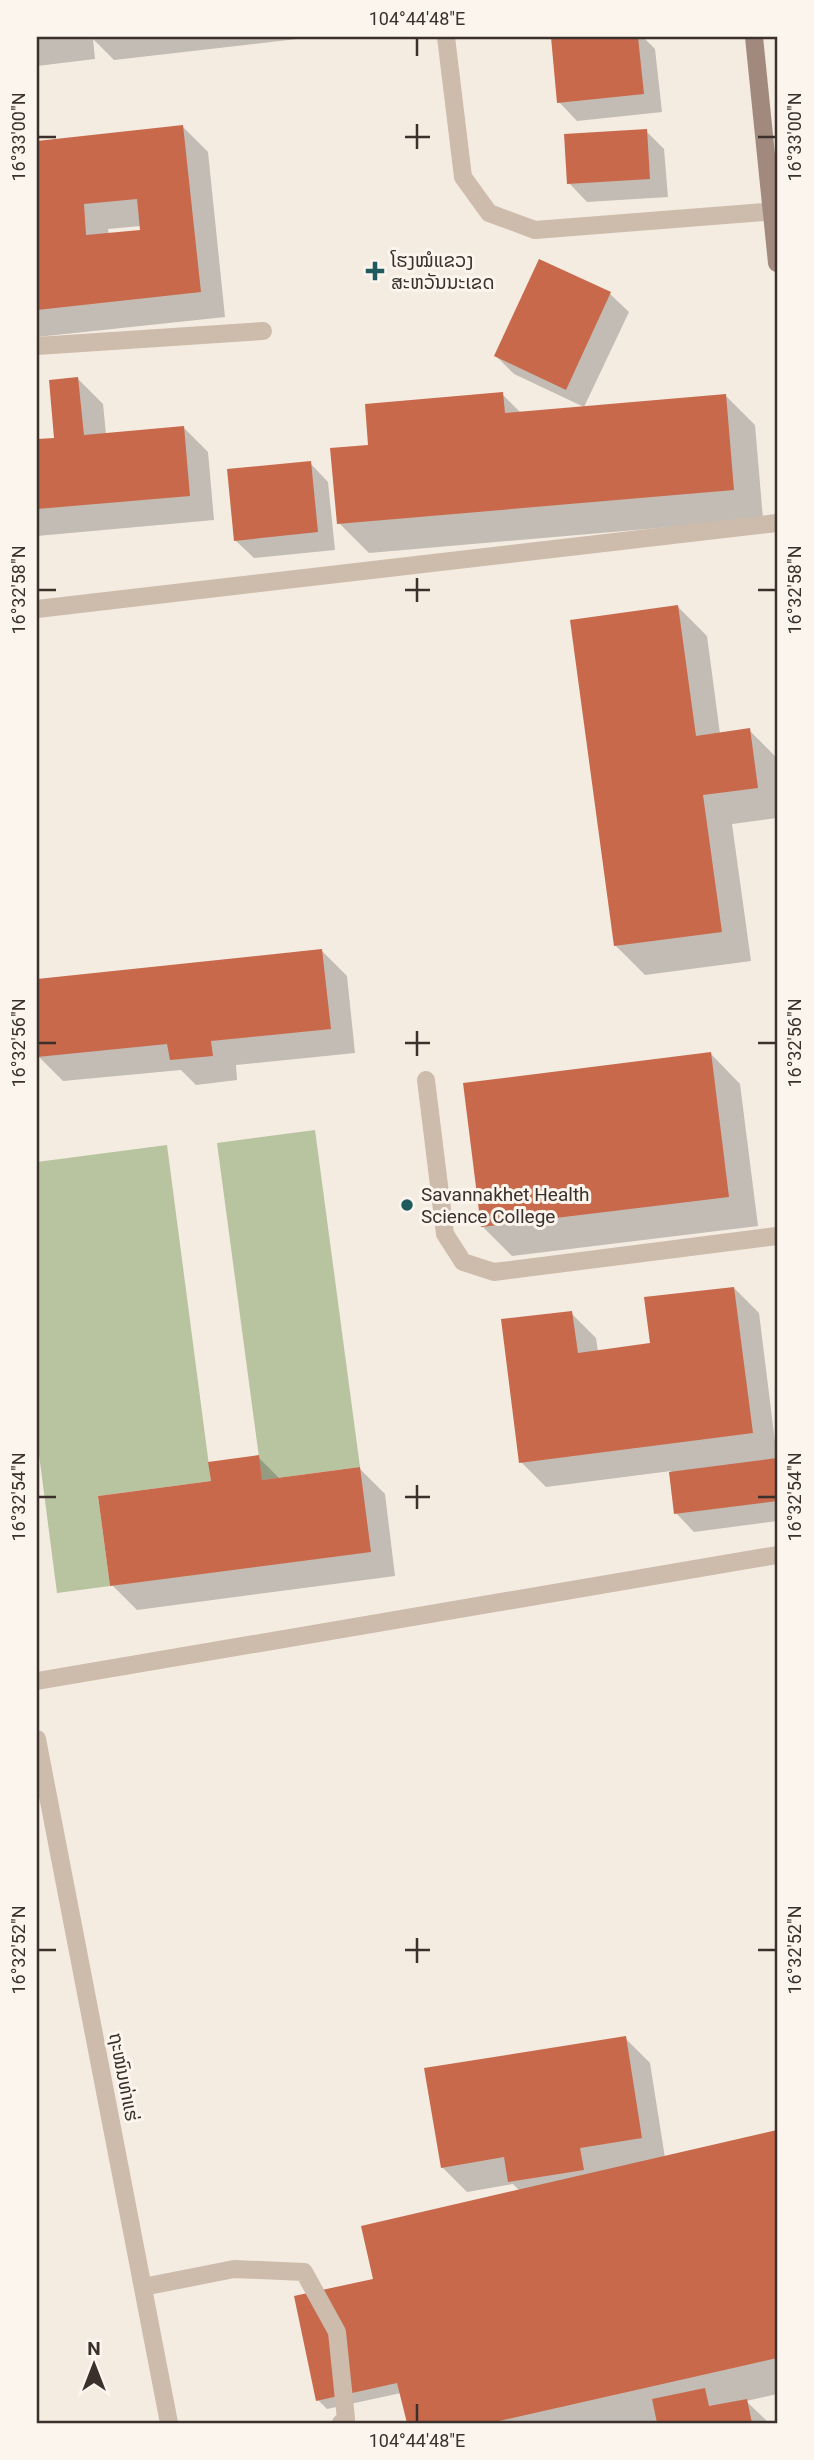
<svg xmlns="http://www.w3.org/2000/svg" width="814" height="2460" viewBox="0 0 814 2460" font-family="Roboto,'Noto Sans Lao',sans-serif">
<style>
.green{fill:#b8c4a0}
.shadow{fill:#0003;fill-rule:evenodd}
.building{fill:#c8694b;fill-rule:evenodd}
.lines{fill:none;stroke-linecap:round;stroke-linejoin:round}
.lane{stroke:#cdbbac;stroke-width:18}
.street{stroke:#cdbbac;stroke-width:18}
.secondary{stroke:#a18a7d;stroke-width:18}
.ticks{fill:none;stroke:#3b302b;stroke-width:2.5}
.poi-dot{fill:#1f5a5e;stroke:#fbf5ee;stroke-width:2.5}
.labels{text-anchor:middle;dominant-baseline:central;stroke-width:6;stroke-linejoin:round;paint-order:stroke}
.poi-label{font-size:19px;fill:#3b302b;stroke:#fbf5ee;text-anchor:start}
.street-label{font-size:19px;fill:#3b302b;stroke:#fbf5ee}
.neatline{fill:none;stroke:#3b302b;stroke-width:2.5}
.ticks-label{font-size:18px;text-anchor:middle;fill:#3b302b}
</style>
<rect width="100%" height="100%" fill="#f4ebe1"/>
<g class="green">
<path d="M315 1130 360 1467 262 1480 217 1143Z"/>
<path d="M167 1145 211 1481 98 1496 110 1586 57 1593 37 1439V1162Z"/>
</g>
<g class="shadow">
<path d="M37 37H314L114 60 93 39 95 59 37 66Z"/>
<path d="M559 37H643L655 49 662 112 577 121 559 102Z"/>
<path d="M183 127 208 152 225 317 37 337V142ZM141 226 142 231 109 235 108 229Z"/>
<path d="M646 131 664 149 668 197 587 202 569 183Z"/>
<path d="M540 261 610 294 629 312 584 407 514 374 496 356Z"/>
<path d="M78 379 103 404 106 434 183 427 208 452 214 520 37 536V441L56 439Z"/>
<path d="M502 394 522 414 726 396 755 425 763 519 369 553 339 523 370 447Z"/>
<path d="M310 463 328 482 335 550 254 558 235 540Z"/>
<path d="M678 607 707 636 720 734 749 730 777 758V818L732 824 751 961 645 975 615 945Z"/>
<path d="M322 951 347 976 355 1053 236 1065 237 1080 196 1085 181 1070 63 1081 38 1056 37 981Z"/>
<path d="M711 1054 740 1084 758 1226 512 1256 482 1226Z"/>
<path d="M734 1288 759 1313 777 1458H775L777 1461V1521L694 1532 676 1513 671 1471 546 1487 521 1462 571 1313 596 1338 598 1352 652 1344Z"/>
<path d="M258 1457 280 1479 360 1469 385 1494 395 1576 137 1610 112 1585 214 1482Z"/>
<path d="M625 2038 650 2063 665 2158 777 2132V2394L746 2401 769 2423H659V2421L647 2423H408L401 2393 327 2409 318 2400 372 2281 520 2191 513 2184 467 2192 442 2167Z"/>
</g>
<g class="building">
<path d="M551 37H638L644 94 557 103Z"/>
<path d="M183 125 201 292 37 310V141ZM137 199 140 230 86 235 84 204Z"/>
<path d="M647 129 650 179 567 184 564 134Z"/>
<path d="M539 259 611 292 566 390 494 356Z"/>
<path d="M78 377 84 435 184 426 190 496 37 509V439L54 438 49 380Z"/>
<path d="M503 392 505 413 726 394 734 490 337 524 330 448 368 445 365 404Z"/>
<path d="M311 461 318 532 234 541 227 469Z"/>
<path d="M678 605 696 736 750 728 758 788 703 795 722 932 614 946 570 620Z"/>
<path d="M322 949 331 1029 211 1041 213 1056 170 1060 167 1044 37 1057V979Z"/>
<path d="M711 1052 729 1197 481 1227 463 1083Z"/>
<path d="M734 1287 753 1433 519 1463 501 1319 572 1311 578 1353 650 1343 644 1297Z"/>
<path d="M259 1455 262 1480 360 1467 371 1552 110 1586 98 1496 211 1481 208 1462Z"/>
<path d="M777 1458V1501L674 1514 669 1472Z"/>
<path d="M626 2036 642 2138 580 2148 584 2170 508 2182 504 2157 441 2168 424 2068Z"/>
<path d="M777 2130V2358L490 2423H407L397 2383 316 2401 294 2296 373 2279 361 2226Z"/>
<path d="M705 2388 709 2406 747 2399 752 2423H657L652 2399Z"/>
</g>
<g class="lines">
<g class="lane">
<path d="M446 37 463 177 489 213 535 230 777 211"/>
<path d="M37 346 263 331"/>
<path d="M426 1080 445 1234 463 1262 494 1272 777 1236"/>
<path d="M143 2287 234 2269 304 2272 337 2332 346 2419 341 2423"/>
</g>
<g class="street">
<path d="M37 609 777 523"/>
<path d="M37 1681 777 1555"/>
<path d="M37 1739 169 2423"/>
</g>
<path class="secondary" d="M754 37 777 263"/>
</g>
<path class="ticks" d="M417 38V56M417 124V149M38 137H56M405 137H430M758 137H776M417 578V602M38 590H56M405 590H430M758 590H776M417 1031V1056M38 1043H56M405 1043H430M758 1043H776M417 1485V1509M38 1497H56M405 1497H430M758 1497H776M417 1938V1963M38 1950H56M405 1950H430M758 1950H776M417 2404V2422"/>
<g class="poi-dot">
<path d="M371.5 260.5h7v7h7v7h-7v7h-7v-7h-7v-7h7z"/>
<circle cx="407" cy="1205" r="7"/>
</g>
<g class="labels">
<g class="poi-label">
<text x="391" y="260">ໂຮງໝໍແຂວງ<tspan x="391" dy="22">ສະຫວັນນະເຂດ</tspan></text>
<text x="421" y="1194">Savannakhet Health<tspan x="421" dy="22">Science College</tspan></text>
</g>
<g class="street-label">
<text transform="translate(124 2077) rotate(79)">ຖະໜົນທ່າແຮ່</text>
</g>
</g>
<rect width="814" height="2460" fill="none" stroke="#fbf5ee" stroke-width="77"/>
<g transform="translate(94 2365)" stroke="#fbf5ee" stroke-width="5" paint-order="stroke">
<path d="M0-5L12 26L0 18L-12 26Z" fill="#3b302b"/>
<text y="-10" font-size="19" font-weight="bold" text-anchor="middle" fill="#3b302b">N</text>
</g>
<rect x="38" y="38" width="738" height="2384" class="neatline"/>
<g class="ticks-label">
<text x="417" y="25">104°44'48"E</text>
<text transform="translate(19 137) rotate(-90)" y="6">16°33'00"N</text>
<text transform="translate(795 137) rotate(-90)" y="6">16°33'00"N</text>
<text transform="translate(19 590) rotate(-90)" y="6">16°32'58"N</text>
<text transform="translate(795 590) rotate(-90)" y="6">16°32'58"N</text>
<text transform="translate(19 1043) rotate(-90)" y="6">16°32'56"N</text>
<text transform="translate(795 1043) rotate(-90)" y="6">16°32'56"N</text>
<text transform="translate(19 1497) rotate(-90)" y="6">16°32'54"N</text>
<text transform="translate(795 1497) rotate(-90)" y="6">16°32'54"N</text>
<text transform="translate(19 1950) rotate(-90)" y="6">16°32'52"N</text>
<text transform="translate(795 1950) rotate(-90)" y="6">16°32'52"N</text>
<text x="417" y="2447">104°44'48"E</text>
</g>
</svg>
